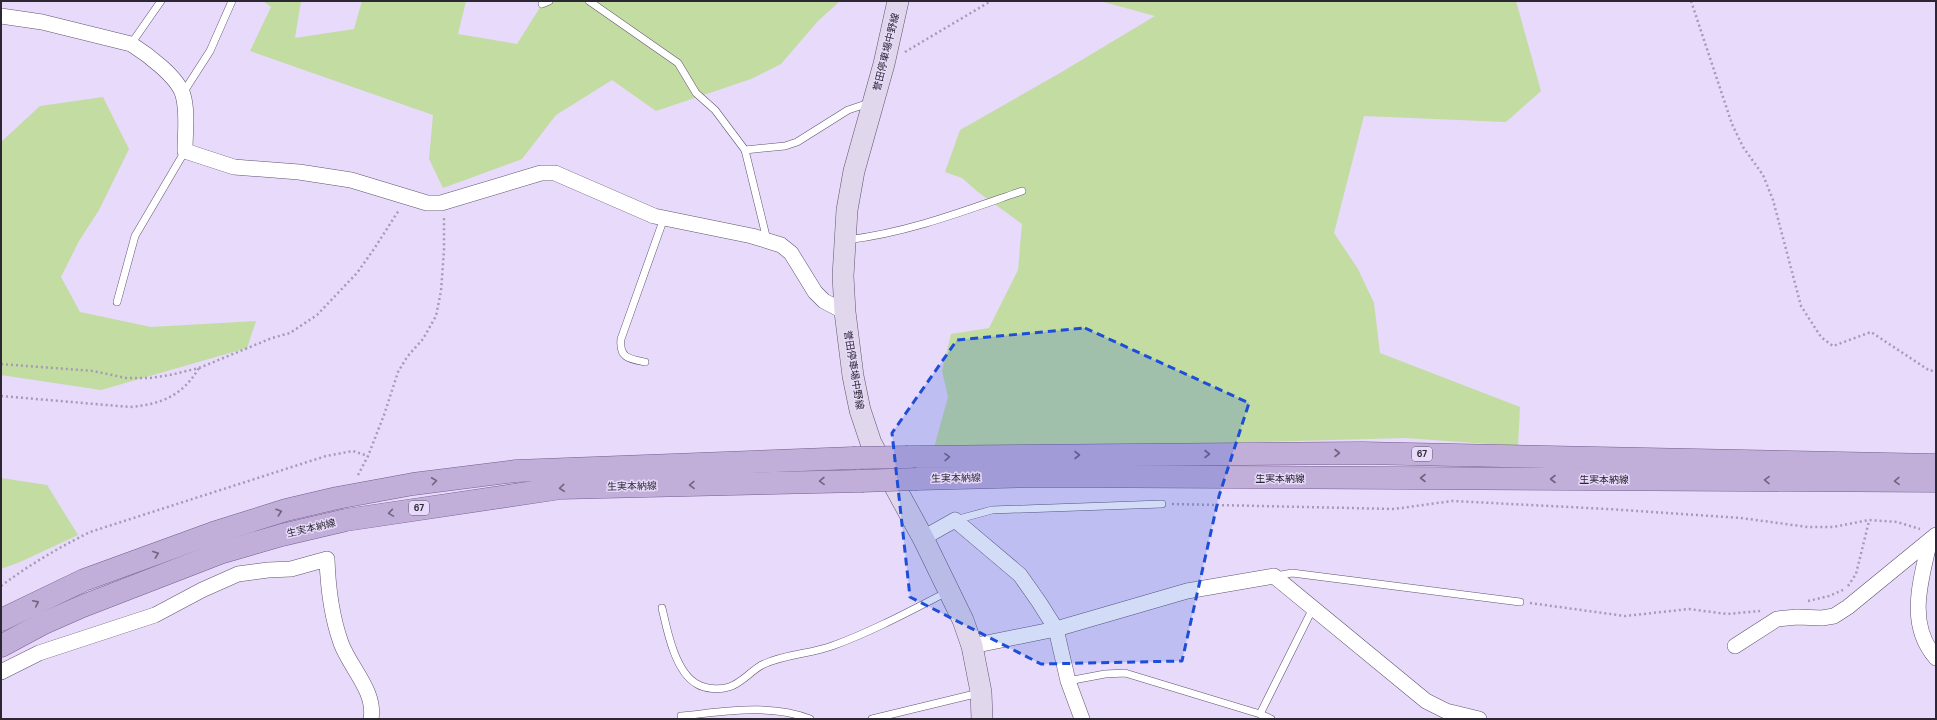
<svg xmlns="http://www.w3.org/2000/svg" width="1937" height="720" viewBox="0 0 1937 720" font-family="'DM Sans','Noto Sans JP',sans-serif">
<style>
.green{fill:#c2dca2}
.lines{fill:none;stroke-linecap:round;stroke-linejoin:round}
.lane-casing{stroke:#60546f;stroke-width:8}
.street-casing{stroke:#60546f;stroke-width:16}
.secondary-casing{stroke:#60546f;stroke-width:22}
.primary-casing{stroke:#735d8e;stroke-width:23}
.path{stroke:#a59bb4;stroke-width:2.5;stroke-dasharray:2 3;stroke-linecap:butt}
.lane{stroke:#fff;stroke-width:7}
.street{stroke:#fff;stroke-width:15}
.secondary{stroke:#e0d7ec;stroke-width:21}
.primary{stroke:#c2afd9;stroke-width:22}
.primary-bridge-casing{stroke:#735d8e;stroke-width:23;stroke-linecap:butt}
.primary-bridge{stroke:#c2afd9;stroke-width:22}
.oneway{stroke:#70647e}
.marked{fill:#1d4ed8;fill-opacity:0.2;stroke:#1d4ed8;stroke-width:3;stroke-dasharray:8 5;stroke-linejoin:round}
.labels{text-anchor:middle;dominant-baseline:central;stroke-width:3;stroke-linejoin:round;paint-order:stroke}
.shield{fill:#e7dafa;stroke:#645d6f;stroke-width:1}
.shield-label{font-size:9px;font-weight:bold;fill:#2c2733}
.street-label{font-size:10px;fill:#2c2733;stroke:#e7dafa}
</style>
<rect width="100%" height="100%" fill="#e7dafa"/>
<g class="green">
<path d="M263 1H301L295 38 354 29 362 1H466L458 34 517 44 544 1H840L818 21 781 64 751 79 656 111 612 80 556 115 522 159 443 188 429 159 433 115 250 51 271 7Z"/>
<path d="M1100 1H1516L1541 91 1506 122 1364 116 1334 233 1358 269 1374 303 1380 353 1520 407 1518 446 1405 438 1079 447 930 462 948 397 942 371 951 334 989 328 1018 270 1022 224 978 192 962 178 945 172 960 130 1060 73 1155 16Z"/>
<path d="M103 97 129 149 99 210 79 241 61 277 80 312 151 327 256 321 247 348 101 390 1 375V142L40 106Z"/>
<path d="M1 478 47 485 78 535 20 562 1 569Z"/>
</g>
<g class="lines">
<defs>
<g id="lane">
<path d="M589 1 678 63 696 93 715 110 745 150 767 240"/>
<path d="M542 4 549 1"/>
<path d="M131 44 161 1"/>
<path d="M183 93 210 51 232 1"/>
<path d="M745 150 785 146 797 142 848 110 869 103"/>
<path d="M846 240C907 233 964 211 1022 191"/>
<path d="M117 302 135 236 185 151"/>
<path d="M645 362C629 359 619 358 621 339L664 218"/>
<path d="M955 520 992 510 1162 504"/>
<path d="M1276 576 1292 573 1520 602"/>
<path d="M662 608C667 630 675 672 697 684 705 689 719 690 729 687 743 683 752 669 764 664 785 654 810 654 832 646 871 632 910 611 947 592"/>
<path d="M1068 681 1105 674 1125 673 1260 714 1271 719"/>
<path d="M1260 714 1313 608"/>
<path d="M681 716C723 712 770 703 810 719"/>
<path d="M872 719 979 693"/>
</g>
<g id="street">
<path d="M1 16 42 22 131 44C147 54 178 77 183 95 188 112 185 133 185 151L234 167 299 172 351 180 427 203H441L541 173H555L654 216 752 236 781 245 791 253 815 292 824 301 845 312"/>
<path d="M923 538 955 520 1020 575 1039 602 1056 629 1068 681 1082 719"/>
<path d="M1930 540C1921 580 1906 624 1936 658"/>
<path d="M972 646 1056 629 1187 591 1274 576 1426 701 1446 711 1479 719"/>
<path d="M1735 646 1777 619 1797 617 1822 618 1834 616 1848 607 1936 535"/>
<path d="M1 672 39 653 155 615 202 590 238 574 268 570 291 569 327 559C328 589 331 615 341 643 350 668 376 691 371 719"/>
</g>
<path id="secondary" d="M898 1 884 64 854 171 847 210 843 276 845 312 853 376 860 410 871 443 923 538 963 620 972 646 981 692 982 719"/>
<g id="primary">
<path d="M908 457 1362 453 1936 465"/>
<path d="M917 479 1038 476 1936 481"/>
<path d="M1 620 84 580 213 533 286 510 337 498 413 484 516 471 853 458"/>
<path d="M1 646 42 624 83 606 220 553 282 535 346 520 561 488 861 481"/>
</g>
</defs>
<use href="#lane" class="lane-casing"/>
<use href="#street" class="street-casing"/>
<use href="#secondary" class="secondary-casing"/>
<use href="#primary" class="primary-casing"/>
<g class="path">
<path d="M1691 1 1732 124 1743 147 1763 175 1773 200 1801 306 1821 337 1833 346 1871 332 1930 371 1936 370"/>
<path d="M905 52 991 1"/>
<path d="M1 364 93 371 126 378H150L170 375 199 368 272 338 290 333 317 315 357 273 374 249 399 210"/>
<path d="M1 396 130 407C162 404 182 396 199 368"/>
<path d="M358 475 368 456 384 415 398 372 407 357 423 339 436 316 441 291 444 250V217"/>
<path d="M1172 504 1394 509 1452 501 1608 509 1741 518 1808 527H1833L1869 520 1897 522 1920 529"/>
<path d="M1 586C29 565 58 548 90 532L326 456 353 451 368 456"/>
<path d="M1848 586 1856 574 1869 521"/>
<path d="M1808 601 1829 596 1843 590"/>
<path d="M1530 603 1625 616 1689 609 1727 614 1760 611"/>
</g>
<use href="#lane" class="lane"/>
<use href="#street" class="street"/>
<use href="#secondary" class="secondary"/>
<use href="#primary" class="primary"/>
<defs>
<g id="primary-bridge">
<path d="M853 458 908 457"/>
<path d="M861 481 917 479"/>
</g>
</defs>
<use href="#primary-bridge" class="primary-bridge-casing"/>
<use href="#primary-bridge" class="primary-bridge"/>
</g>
<defs><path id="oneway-chevron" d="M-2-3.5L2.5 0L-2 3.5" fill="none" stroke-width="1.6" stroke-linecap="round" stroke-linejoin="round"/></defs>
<g class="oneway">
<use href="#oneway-chevron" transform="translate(1337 453)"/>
<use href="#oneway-chevron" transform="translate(1207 454)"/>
<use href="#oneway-chevron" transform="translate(1077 455)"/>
<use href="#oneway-chevron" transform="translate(947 457) rotate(-1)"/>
<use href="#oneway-chevron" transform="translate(1423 478) rotate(-180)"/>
<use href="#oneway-chevron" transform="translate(1553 479) rotate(-180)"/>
<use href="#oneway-chevron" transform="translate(1767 480) rotate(-179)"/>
<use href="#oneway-chevron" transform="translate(434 481) rotate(-8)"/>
<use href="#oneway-chevron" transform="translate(822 481) rotate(179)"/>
<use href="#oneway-chevron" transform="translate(1897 481) rotate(179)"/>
<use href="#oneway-chevron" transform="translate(692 485) rotate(179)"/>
<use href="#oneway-chevron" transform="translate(562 488) rotate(175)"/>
<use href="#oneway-chevron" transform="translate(279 512) rotate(-18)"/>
<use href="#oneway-chevron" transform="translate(391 513) rotate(171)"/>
<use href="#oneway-chevron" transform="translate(156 554) rotate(-20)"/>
<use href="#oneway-chevron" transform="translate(36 603) rotate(-26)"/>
</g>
<path class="marked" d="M1085 328 1249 403 1219 496 1182 661 1041 664 910 597 892 433 957 340Z"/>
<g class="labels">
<g class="shield">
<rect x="1412" y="447" width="20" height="14" rx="3"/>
<rect x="409" y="501" width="20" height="14" rx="3"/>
</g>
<g class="shield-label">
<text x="1422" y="454">67</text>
<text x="419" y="508">67</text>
</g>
<g class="street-label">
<text transform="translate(886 52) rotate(-76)">誉田停車場中野線</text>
<text transform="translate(854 370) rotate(81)">誉田停車場中野線</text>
<text transform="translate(956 478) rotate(-1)">生実本納線</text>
<text x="1280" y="478">生実本納線</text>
<text x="1604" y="479">生実本納線</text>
<text transform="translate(632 486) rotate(-1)">生実本納線</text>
<text transform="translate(311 528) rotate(-13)">生実本納線</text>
</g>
</g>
<rect width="1937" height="720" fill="none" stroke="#2c2733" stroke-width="4"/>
</svg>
